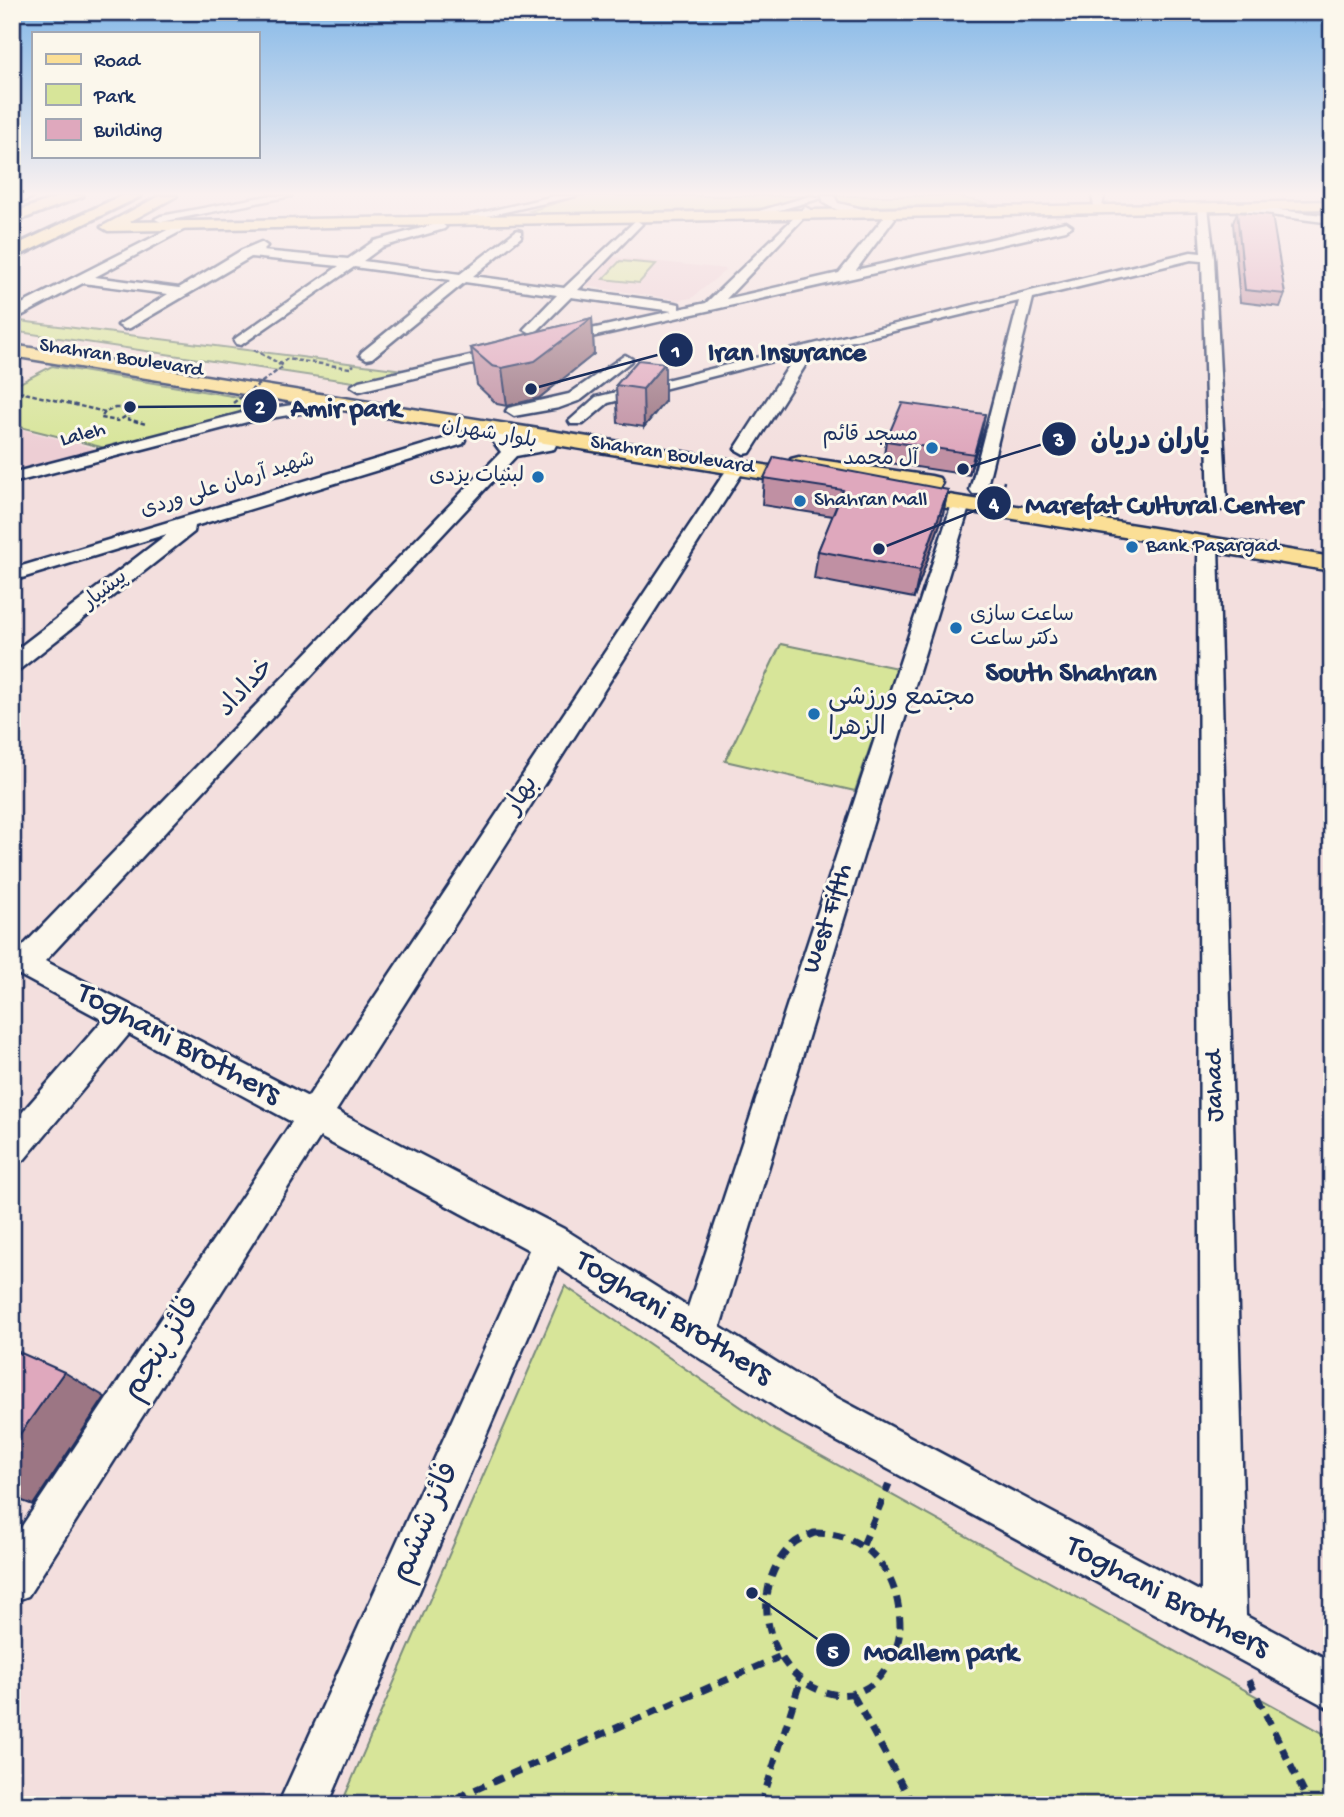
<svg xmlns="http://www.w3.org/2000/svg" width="1344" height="1817" viewBox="0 0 1344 1817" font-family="'Gochi Hand','Playpen Sans Arabic',sans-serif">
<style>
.built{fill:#edced4}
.green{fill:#d7e599;stroke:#798a7c;stroke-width:2}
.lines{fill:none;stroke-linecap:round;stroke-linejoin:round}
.minor-casing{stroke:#1b2f5e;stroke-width:5}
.major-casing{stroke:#1b2f5e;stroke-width:5}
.highway-casing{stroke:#1b2f5e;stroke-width:6}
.path-far1{stroke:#1b2f5e;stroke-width:2.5;stroke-dasharray:4.5 2.5;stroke-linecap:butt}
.path{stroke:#1b2f5e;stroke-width:7;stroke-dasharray:11 8;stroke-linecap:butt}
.minor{fill:#fbf7ec;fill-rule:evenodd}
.major{fill:#fbdf96;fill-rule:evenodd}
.highway{fill:#fbdf96;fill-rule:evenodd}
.path-bridge-far1{stroke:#1b2f5e;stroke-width:2.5;stroke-dasharray:4.5 2.5;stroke-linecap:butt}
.path-bridge{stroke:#1b2f5e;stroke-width:3.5;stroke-dasharray:5 3.5;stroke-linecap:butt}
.wall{fill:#c090a3;stroke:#1b2f5e;stroke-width:2}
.shaded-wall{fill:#9c7684;stroke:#1b2f5e;stroke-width:2}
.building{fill:#dfa8bd;stroke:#1b2f5e;stroke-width:2}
.poi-dot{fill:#1f6fb2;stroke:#fbf7ec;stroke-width:2.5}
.labels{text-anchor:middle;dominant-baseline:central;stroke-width:6;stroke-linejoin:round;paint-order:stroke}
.far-street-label{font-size:21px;fill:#1b2f5e;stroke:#fbf7ec}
.far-poi-label{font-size:21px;fill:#1b2f5e;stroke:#fbf7ec;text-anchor:start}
.street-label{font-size:26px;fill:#1b2f5e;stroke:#fbf7ec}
.poi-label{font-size:26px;fill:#1b2f5e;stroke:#fbf7ec;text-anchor:start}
.neighbourhood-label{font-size:28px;font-weight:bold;fill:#1b2f5e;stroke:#fbf7ec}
.near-street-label{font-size:32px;fill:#1b2f5e;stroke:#fbf7ec}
.leader{fill:none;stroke:#1b2f5e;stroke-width:2.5}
.callout-dot{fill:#1b2f5e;stroke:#fbf7ec;stroke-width:2.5}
.mark-label{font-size:21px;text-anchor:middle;font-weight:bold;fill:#fff}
.callout-label{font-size:28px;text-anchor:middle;font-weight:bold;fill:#1b2f5e;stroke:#fbf7ec;stroke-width:6;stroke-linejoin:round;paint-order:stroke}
</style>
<rect width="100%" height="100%" fill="#f3dfde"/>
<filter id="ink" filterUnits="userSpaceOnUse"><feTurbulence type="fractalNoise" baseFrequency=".0143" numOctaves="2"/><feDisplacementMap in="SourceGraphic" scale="14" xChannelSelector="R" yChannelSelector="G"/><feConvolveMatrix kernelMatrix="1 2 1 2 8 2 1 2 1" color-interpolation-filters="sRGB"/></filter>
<g filter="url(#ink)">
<g class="built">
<path d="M613 257 727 269 692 298 679 300 586 286Z"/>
<path d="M12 427 105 451 12 474Z"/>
</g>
<g class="green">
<path d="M579 196H813L766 208 542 214 530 211Z"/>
<path d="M835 196H955L989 204 851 207 839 206 831 199Z"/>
<path d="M620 261 656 264 639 283 603 279Z"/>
<path d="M12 320 411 371 353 382 12 331Z"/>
<path d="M52 366 244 398 250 405 230 418 109 449 12 425V387Z"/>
<path d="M781 644 897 668 855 791 725 761Z"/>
<path d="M565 1286 776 1431 1332 1738V1805H341Z"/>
</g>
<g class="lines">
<defs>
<g id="minor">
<path d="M20 196H34L12 207V200Z"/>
<path d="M267 196H291L161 222 155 219 161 216Z"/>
<path d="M554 196H576L469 220 463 217Z"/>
<path d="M810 196 822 198 765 214 759 211Z"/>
<path d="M822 196H834L838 203 863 209C853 216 834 210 824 203Z"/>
<path d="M1092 196H1104L1102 206H1094Z"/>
<path d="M1198 205 1208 207 1214 258 1227 505 1224 509 1218 511 1209 505 1202 261 1191 260 1033 298 985 494H973L970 490 1019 301 815 350 750 453 744 454 735 449 796 355 608 403 583 424H571L569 421 596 397 1191 252 1201 253Z"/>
<path d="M805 207 811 210 809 212 726 299 839 273 885 216 889 215 895 218 856 270 1066 222 1072 226 1066 230 556 345 549 341 551 338 672 311 571 297 536 332 531 333 524 329 557 295 465 282 372 358 367 359 360 355 362 352 451 280 354 267 241 345 236 344 234 341 236 338 339 266 251 257 130 328 125 329 118 325 168 294 83 283 19 317 12 318V309L183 222 187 224V228L95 277 179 288 242 250 261 242 267 246 262 251 348 259 374 241 440 223 446 227 444 229 382 247 363 261 460 274 517 230 521 231V237L473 276 564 288 636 220 642 224 640 226 578 290 674 303 679 304V309L706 303Z"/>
<path d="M1251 207 1332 216V223L1247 212V208Z"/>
<path d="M510 347 515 348 517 351 515 354 359 391 351 386 359 381Z"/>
<path d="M625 355 632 359 630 362 581 400 559 408 514 416 506 411 508 408 569 394Z"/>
<path d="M312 402 320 407 318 410 247 422 12 483V473L246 412Z"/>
<path d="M497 431 503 432 514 446 548 440 556 445 554 449 516 456 45 961 308 1097 723 475 726 471H738L741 475 336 1111 564 1229 688 1307 952 504 961 498 967 500 970 504 720 1327 813 1385 1201 1592 1198 544 1201 540H1215L1218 544 1246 1616 1332 1662V1710L785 1413 558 1267 328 1805H278L529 1250 320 1137 28 1596 12 1602V1541L292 1122 129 1034 24 1160 12 1164V1124L103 1020 14 972 12 945 21 948 501 452 489 436Z"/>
<path d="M457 435 465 440 463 444 195 526 194 532 20 669 12 671V653L167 534 12 581V569Z"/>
</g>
<g id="major">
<path d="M159 196H177L129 222 1332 201V209L108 231 101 227Z"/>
<path d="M12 345 814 473 822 475 825 480 822 485 814 487 12 356Z"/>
<path d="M799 457 931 476 939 478 942 483 939 488 931 490 791 469 788 464 791 459Z"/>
<path d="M900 487 1332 557V571L892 499 889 494 892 489Z"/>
</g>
<g id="highway">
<path d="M61 196H83L12 223V213Z"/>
<path d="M121 196H141L12 259V247Z"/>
</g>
</defs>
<use href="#minor" class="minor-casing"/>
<use href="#major" class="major-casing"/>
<use href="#highway" class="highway-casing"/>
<g class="path-far1">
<path d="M254 350 284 366"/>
<path d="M278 365 287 359 350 368 354 365"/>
<path d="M12 390 105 412"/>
<path d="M115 408H125L133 412 118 421 101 418 105 412Z"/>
<path d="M127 419 146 424"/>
</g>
<g class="path">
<path d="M814 1533C869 1532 900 1574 900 1627 900 1645 891 1662 880 1676 869 1690 851 1697 833 1694 769 1682 744 1591 791 1546 797 1539 806 1537 814 1533Z"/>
<path d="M863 1545 889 1484"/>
<path d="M1249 1680 1310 1805"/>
<path d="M853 1695 913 1805"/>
<path d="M440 1805 779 1657"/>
<path d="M761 1805 800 1682"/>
</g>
<use href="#minor" class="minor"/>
<use href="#major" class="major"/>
<use href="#highway" class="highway"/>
<g class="path-bridge-far1">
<path d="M233 403 284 366"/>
<path d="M1001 498 1004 481"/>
</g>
<path class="path-bridge" d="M997 519 1001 496"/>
</g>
<g class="wall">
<path d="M1237 212 1285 294 1280 307 1240 302 1233 223Z"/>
<path d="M592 318 594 354 539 398 507 406 497 404 477 385 471 348Z"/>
<path d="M638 360 665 401 644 427 618 423 616 385Z"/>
<path d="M981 435 969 475 883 462 886 441Z"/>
<path d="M764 478 948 490 942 518 914 598 814 579 818 551 833 516 762 505Z"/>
</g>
<g class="shaded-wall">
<path d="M592 318 594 354 539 398 507 406 502 368Z"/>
<path d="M665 363V401L644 427 643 389Z"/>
<path d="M985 414 981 435 969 475 974 454Z"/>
<path d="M948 490 942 518 914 598 920 570Z"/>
<path d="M64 1372 105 1397 33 1505 12 1497V1445Z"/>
</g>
<g class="building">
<path d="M1237 212 1272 215 1285 294 1245 290Z"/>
<path d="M592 318 535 361 502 368 492 366 471 348Z"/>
<path d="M638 360 665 363 643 389 616 385Z"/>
<path d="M902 403 985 414 974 454 886 441Z"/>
<path d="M774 457 948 490 920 570 818 551 843 490 764 478Z"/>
<path d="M12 1349 64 1372 12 1445Z"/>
</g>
</g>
<linearGradient id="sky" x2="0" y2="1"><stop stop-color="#84b8e8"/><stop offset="0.43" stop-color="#faf1f0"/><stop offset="1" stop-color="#faf1f0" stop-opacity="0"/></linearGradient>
<rect width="1344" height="451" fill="url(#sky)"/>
<g class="poi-dot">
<circle cx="932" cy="448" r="7"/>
<circle cx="538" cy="477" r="7"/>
<circle cx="800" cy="501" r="7"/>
<circle cx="1132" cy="547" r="7"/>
<circle cx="956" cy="628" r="7"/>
<circle cx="814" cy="714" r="7"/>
</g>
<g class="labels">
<g class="far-street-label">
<text transform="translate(121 359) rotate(9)">Shahran Boulevard</text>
<text transform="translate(489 435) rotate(10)">بلوار شهران</text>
<text transform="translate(83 436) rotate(-15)">Laleh</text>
<text transform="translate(672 456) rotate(9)">Shahran Boulevard</text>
<text transform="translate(228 486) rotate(-17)">شهید آرمان علی وردی</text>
<text transform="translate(106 591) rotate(-38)">پیشیار</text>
</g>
<g class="far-poi-label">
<text x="918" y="436" text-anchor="end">مسجد قائم<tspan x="918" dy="24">آل محمد</tspan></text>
<text x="524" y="477" text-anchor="end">لبنیات یزدی</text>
<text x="814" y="501">Shahran Mall</text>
<text x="1146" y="547">Bank Pasargad</text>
<text x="970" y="616">ساعت سازی<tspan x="970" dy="24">دکتر ساعت</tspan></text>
</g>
<g class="street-label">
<text transform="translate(247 689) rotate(-47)">خداداد</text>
<text transform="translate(523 796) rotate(-57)">بهار</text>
<text transform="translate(829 919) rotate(-72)">West Fifth</text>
<text transform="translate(1216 1086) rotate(-91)">Jahad</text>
</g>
<g class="poi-label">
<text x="828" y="699">مجتمع ورزشی<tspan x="828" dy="30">الزهرا</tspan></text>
</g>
<g class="neighbourhood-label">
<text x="1071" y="674">South Shahran</text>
</g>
<g class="near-street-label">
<text transform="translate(178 1045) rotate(28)">Toghani Brothers</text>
<text transform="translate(673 1319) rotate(32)">Toghani Brothers</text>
<text transform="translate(163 1349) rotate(-57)">فائز پنجم</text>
<text transform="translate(427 1523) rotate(-66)">فائز ششم</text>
<text transform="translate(1167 1598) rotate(28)">Toghani Brothers</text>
</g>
</g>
<path class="leader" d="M531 389L676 350M130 407L260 406M963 469L1059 439M879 549L994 503M752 1593L833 1650"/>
<g class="callout-dot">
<circle cx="531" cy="389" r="7"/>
<circle cx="130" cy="407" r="7"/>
<circle cx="963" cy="469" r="7"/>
<circle cx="879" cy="549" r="7"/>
<circle cx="752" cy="1593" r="7"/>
<circle cx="676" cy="350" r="18"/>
<circle cx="260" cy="406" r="18"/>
<circle cx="1059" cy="439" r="18"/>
<circle cx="994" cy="503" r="18"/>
<circle cx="833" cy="1650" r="18"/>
</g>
<g class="mark-label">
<text x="676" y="357">1</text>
<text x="260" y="413">2</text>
<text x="1059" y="446">3</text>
<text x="994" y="510">4</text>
<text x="833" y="1658">5</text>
</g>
<g class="callout-label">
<text x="787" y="360">Iran Insurance</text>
<text x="346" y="416">Amir park</text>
<text x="1150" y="448">یاران دریان</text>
<text x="1164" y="513">Marefat Cultural Center</text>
<text x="941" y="1660">Moallem park</text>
</g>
<rect width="1344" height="1817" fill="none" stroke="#fbf7ec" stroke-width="42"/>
<rect x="21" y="21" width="1302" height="1775" fill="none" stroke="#1b2f5e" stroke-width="2.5" filter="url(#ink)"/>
<rect x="32" y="32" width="228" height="126" fill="#fbf7ec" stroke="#a1a7b3" stroke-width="2"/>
<rect x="46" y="54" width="35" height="10" fill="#fbdf96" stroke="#a1a7b3" stroke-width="2"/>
<text x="94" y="66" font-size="21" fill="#1b2f5e">Road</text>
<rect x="46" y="84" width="35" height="21" fill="#d7e599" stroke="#a1a7b3" stroke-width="2"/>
<text x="94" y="102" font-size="21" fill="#1b2f5e">Park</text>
<rect x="46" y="119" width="35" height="21" fill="#dfa8bd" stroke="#a1a7b3" stroke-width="2"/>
<text x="94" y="136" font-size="21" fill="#1b2f5e">Building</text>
</svg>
